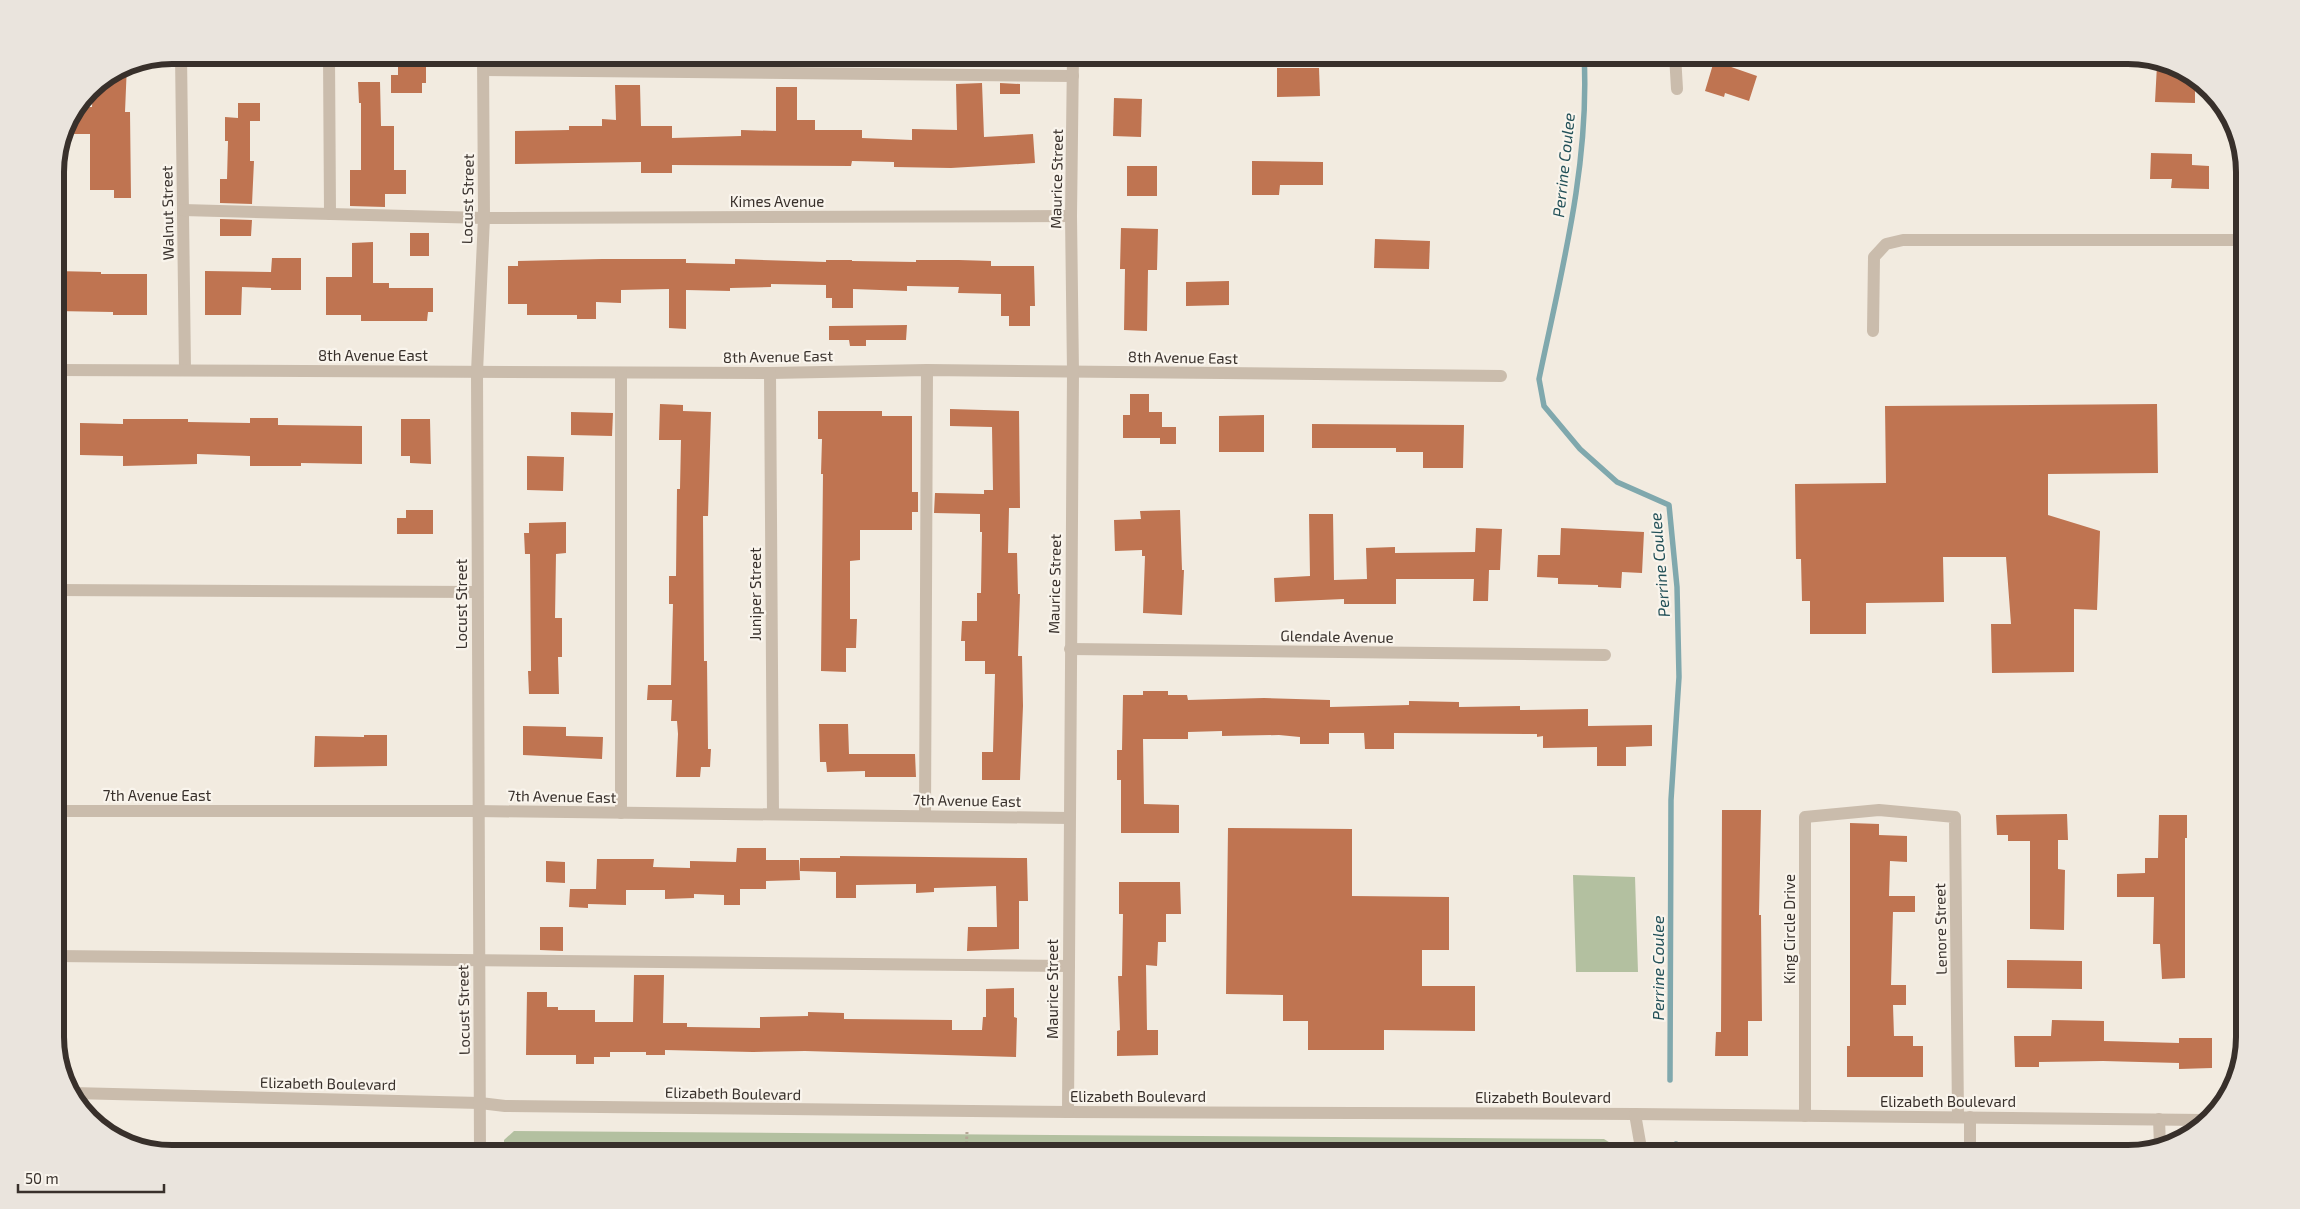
<svg xmlns="http://www.w3.org/2000/svg" width="2300" height="1209" viewBox="0 0 2300 1209" font-family="'Exo 2',sans-serif">
<style>
.green{fill:#b3c0a0}
.lines{fill:none;stroke-linecap:round;stroke-linejoin:round}
.stream{stroke:#80a8ad;stroke-width:5.5}
.building{fill:#bf7451}
.path{stroke:#b5a696;stroke-width:3;stroke-dasharray:2.5 2.5;stroke-linecap:butt}
.minor{stroke:#cabcac;stroke-width:12}
.labels{text-anchor:middle;dominant-baseline:central;stroke-width:4.5;stroke-linejoin:round;paint-order:stroke}
.street-label{font-size:15px;fill:#38302b;stroke:#f9f4ec}
.water-label{font-size:16px;font-style:italic;fill:#225058;stroke:#f9f4ec}
.rim{fill:none;stroke:#38302b;stroke-width:6}
</style>
<rect width="100%" height="100%" fill="#f2ebe0"/>
<g class="green">
<path d="M1573 875 1635 877 1638 972H1576Z"/>
<path d="M514 1131 1604 1139 1612 1144 1615 1154H504V1140Z"/>
</g>
<g class="lines">
<g class="stream">
<path d="M1584 55C1590 164 1561 273 1539 379L1544 406 1580 449 1617 482 1669 505 1677 587 1679 677 1671 800 1670 1080"/>
<path d="M1676 1144 1677 1154"/>
</g>
</g>
<g class="building">
<rect x="1000" y="55" width="20" height="12"/>
<path d="M1714 61 1757 76 1749 101 1725 93 1724 97 1705 91Z"/>
<path d="M398 63H426V83H422V93H391V75H398Z"/>
<path d="M127 64 125 112H130L131 198H114V190H90V134H66V123L77 107H92L93 87Z"/>
<path d="M2157 65 2173 66V77H2192L2195 81V103L2155 102Z"/>
<path d="M1277 68H1319L1320 96 1277 97Z"/>
<path d="M358 82H380L381 126H394V170H406V194H385V207L350 206V170H361V103H359Z"/>
<path d="M982 83 984 137 1033 134 1035 163 951 168 894 167V162L852 161 851 166 672 165V173H641V162L515 164V131L569 130V126H602V119L616 120 615 85H640L641 126H672V138L741 136V130L776 131V87H797V120H815V130H862V138L912 140V129L957 130 956 84Z"/>
<path d="M1000 83 1020 84V94H1000Z"/>
<path d="M1114 98 1142 99 1141 137 1113 136Z"/>
<path d="M238 103H260V121H250V161H254L252 204 220 203V179H227L228 141H225V117L238 118Z"/>
<path d="M2151 153 2192 154V165L2209 166V189L2171 188 2172 179H2150Z"/>
<path d="M1252 161 1323 162V185H1280L1279 195H1252Z"/>
<rect x="1127" y="166" width="30" height="30"/>
<path d="M220 219 252 220 251 236H220Z"/>
<path d="M1121 228 1158 229 1157 270H1148L1147 331 1124 330 1125 269H1120Z"/>
<rect x="410" y="233" width="19" height="23"/>
<path d="M1375 239 1430 241 1429 269 1374 268Z"/>
<path d="M373 242V283H389V288H433V312H428L427 321H361V315H326V277H352V243Z"/>
<path d="M272 258H301V290H271V288L242 287 241 315H205V271L271 272Z"/>
<path d="M602 259H686V263L735 264V259L826 262V260H852V261L916 262V260H959L991 261V266H1034L1035 306H1030V326H1009V316H1001V294L958 293 959 287 907 286V291L853 289V308H832V298H826V285L771 284V287L730 288V291L686 290V329L669 328V289L621 290V303L596 302V319H577V315H527V304H508V266H518V261Z"/>
<path d="M55 271 101 272V274H147V315H113V312L55 311Z"/>
<path d="M1229 281V305L1186 306V282Z"/>
<path d="M907 325 906 340H866V346H850L849 340H829V326Z"/>
<path d="M1130 394H1149V412H1162V427H1176V444H1160V438H1123V415H1130Z"/>
<path d="M660 404 683 405V411L711 412 708 516H703L704 661H707L708 749H711L710 767H701L700 777H676L678 734 677 721H671L672 700H647L648 685H671L673 604H669V576H676L677 489H680L681 440H659Z"/>
<path d="M2157 404 2158 473 2048 474V515L2100 531 2097 610 2074 609V672L1992 673 1991 624H2011L2006 557H1943L1944 602 1866 603V634H1810V601H1802L1801 559H1796L1795 484 1886 483 1885 406Z"/>
<path d="M950 409 1019 411 1020 508H1009L1008 553H1017L1018 594H1020L1018 656H1022L1023 706 1020 780H982V752H993L995 674H985V661H965V641H961L962 621H977V593H981L982 532H980V514L934 513 935 493 984 494V490H993L992 427 950 426Z"/>
<path d="M818 411H882V416H912V492H918V512H912V530H860V560L850 561V619H857L856 648H846V672L821 671 823 474H821L822 439H818Z"/>
<path d="M571 412 613 413 612 436 571 435Z"/>
<path d="M1264 415V452H1219V416Z"/>
<path d="M250 418H278V425L362 426V464L301 463V466H250V456L197 454V464L123 466V456L80 455V423L123 424V419H188V422L250 423Z"/>
<path d="M401 419H430L431 464 410 463V456H401Z"/>
<path d="M1312 424 1464 425 1463 468H1423V452H1396V448H1312Z"/>
<path d="M527 456 564 457 563 491 527 490Z"/>
<path d="M406 510H433V534H397V518H406Z"/>
<path d="M1180 510 1182 570H1184L1182 615 1143 613 1145 556H1142V550L1115 551 1114 520 1141 519 1140 511Z"/>
<path d="M1309 514H1333L1334 580 1367 579 1366 548 1395 547V553L1475 552 1476 528 1502 529 1500 570H1489L1488 601H1473L1474 579H1396V604H1344V599L1275 602 1274 578 1310 576Z"/>
<path d="M566 522V553L556 554 555 618H562V657H558L559 694H529L528 671H531L530 554H525L524 533H529V523Z"/>
<path d="M1561 528 1644 532 1642 573 1622 572 1621 588 1598 587V585L1558 584V578L1537 577 1538 555H1560Z"/>
<path d="M1143 691H1168V695H1187L1188 700 1264 698 1330 700V707L1409 705V701L1459 702V707L1520 706V710L1588 709V726L1652 725V746L1626 747V766H1597V747L1543 748V736L1537 737V734L1394 733V749H1365L1364 733H1329V744H1300V737L1279 735 1222 736V731L1188 732V739H1143L1144 804 1179 805V833H1121V780H1117V750H1122L1123 695H1143Z"/>
<path d="M819 724H848L849 754H915L916 777H865V771L827 772 826 762H820Z"/>
<path d="M523 726 566 727V736L603 737 602 759 523 755Z"/>
<path d="M364 735H387V766L314 767 315 736 364 737Z"/>
<path d="M1722 810H1761L1759 915H1761L1762 1021H1748V1056H1715L1716 1032H1721Z"/>
<path d="M2067 814 2068 840H2058V869L2065 870 2064 930 2030 929V841H2008V835H1997L1996 815Z"/>
<path d="M2159 815H2187V838H2185V978L2162 979 2160 944H2153L2154 897H2117V874L2145 873V858H2158Z"/>
<path d="M1850 823 1879 824V835L1907 836V862L1890 861 1889 896H1915V912H1893L1891 985H1906V1005H1893L1894 1036H1913V1046H1923V1077H1847V1046H1850Z"/>
<path d="M1228 828 1352 829V896L1449 897V950H1422V986H1475V1031L1384 1030V1050H1308V1021H1283V995L1226 994Z"/>
<path d="M737 848H766V860H799L800 880 766 881V889H740V905H724V895L694 894V898L665 899V890H626V905L588 904V908L569 907 570 889H596L597 859H654L653 867 690 868V861L736 862Z"/>
<path d="M840 856 1027 858 1028 901H1019V949L967 951 968 927H997L996 886 934 888V892L916 893V884L856 885V898H836V872L800 871V858H840Z"/>
<path d="M546 861 565 862V883L546 882Z"/>
<path d="M1119 882H1180L1181 914H1166V942H1158L1157 966 1146 965 1147 1030H1158V1055L1117 1056V1031L1120 1030 1118 976H1122L1123 914H1119Z"/>
<path d="M540 927H563V951L540 950Z"/>
<path d="M2007 960 2082 961V989L2007 988Z"/>
<path d="M634 975H664L663 1023H687V1027L760 1028V1017L808 1016V1012L844 1013V1019L952 1020V1030H982L983 1017H986V989L1014 988V1017L1017 1018 1016 1057 805 1051 753 1052 665 1050V1055H646V1052H610V1057H594V1064H576V1055H526L527 992H547V1007H558V1010H595V1022H633Z"/>
<path d="M2052 1020 2104 1021V1041L2179 1043V1038H2212V1068L2179 1069V1063L2103 1061 2039 1062V1067H2015L2014 1036H2051Z"/>
</g>
<g class="lines">
<path class="path" d="M966 1154 967 1132"/>
<g class="minor">
<path d="M181 55 185 370"/>
<path d="M329 55 330 214"/>
<path d="M1675 55 1677 89"/>
<path d="M484 70 1073 76"/>
<path d="M183 210 484 218 1071 216"/>
<path d="M1873 331 1874 257 1886 244 1903 240H2245"/>
<path d="M55 370 770 373 927 370 1501 376"/>
<path d="M621 373V813"/>
<path d="M770 373 773 814"/>
<path d="M55 590 477 592"/>
<path d="M1070 649 1605 655"/>
<path d="M55 811H477L1069 818"/>
<path d="M925 816 927 370"/>
<path d="M55 956 1069 966"/>
<path d="M72 1093 480 1103 505 1106 1068 1112 1635 1114 2204 1120"/>
<path d="M1068 1112 1073 372 1071 216 1073 55"/>
<path d="M1635 1114 1642 1154"/>
<path d="M1805 1116V817L1879 810 1955 817 1958 1117"/>
<path d="M1970 1117V1154"/>
<path d="M2159 1119 2160 1146"/>
<path d="M480 1154 477 372 484 218 483 55"/>
</g>
</g>
<g class="labels">
<g class="street-label">
<text transform="translate(1056 179) rotate(-89)">Maurice Street</text>
<text transform="translate(467 199) rotate(-89)">Locust Street</text>
<text x="777" y="201">Kimes Avenue</text>
<text transform="translate(167 213) rotate(-91)">Walnut Street</text>
<text x="373" y="355">8th Avenue East</text>
<text transform="translate(778 356) rotate(-1)">8th Avenue East</text>
<text transform="translate(1183 357) rotate(1)">8th Avenue East</text>
<text transform="translate(1054 584) rotate(-89)">Maurice Street</text>
<text transform="translate(755 594) rotate(-90)">Juniper Street</text>
<text transform="translate(461 604) rotate(-90)">Locust Street</text>
<text transform="translate(1337 636) rotate(1)">Glendale Avenue</text>
<text x="157" y="795">7th Avenue East</text>
<text transform="translate(562 796) rotate(1)">7th Avenue East</text>
<text transform="translate(967 800) rotate(1)">7th Avenue East</text>
<text transform="translate(1789 929) rotate(-90)">King Circle Drive</text>
<text transform="translate(1940 929) rotate(-91)">Lenore Street</text>
<text transform="translate(1052 989) rotate(-90)">Maurice Street</text>
<text transform="translate(463 1010) rotate(-91)">Locust Street</text>
<text transform="translate(328 1083) rotate(1)">Elizabeth Boulevard</text>
<text transform="translate(733 1093) rotate(1)">Elizabeth Boulevard</text>
<text x="1138" y="1096">Elizabeth Boulevard</text>
<text x="1543" y="1097">Elizabeth Boulevard</text>
<text x="1948" y="1101">Elizabeth Boulevard</text>
</g>
<g class="water-label">
<text transform="translate(1563 165) rotate(-84)">Perrine Coulee</text>
<text transform="translate(1659 565) rotate(-95)">Perrine Coulee</text>
<text transform="translate(1657 968) rotate(-90)">Perrine Coulee</text>
</g>
</g>
<path d="M0 0H2300V1209H0ZM172 64H2128A108 108 0 0 1 2236 172V1037A108 108 0 0 1 2128 1145H172A108 108 0 0 1 64 1037V172A108 108 0 0 1 172 64Z" fill="#eae4dd" fill-rule="evenodd"/>
<path class="rim" d="M172 64H2128A108 108 0 0 1 2236 172V1037A108 108 0 0 1 2128 1145H172A108 108 0 0 1 64 1037V172A108 108 0 0 1 172 64Z"/>
<path d="M18 1184v8h146v-8" fill="none" stroke="#38302b" stroke-width="2.5"/>
<text x="25" y="1184" font-size="15" fill="#38302b" stroke="#f9f4ec" stroke-width="4" paint-order="stroke">50 m</text>
</svg>
